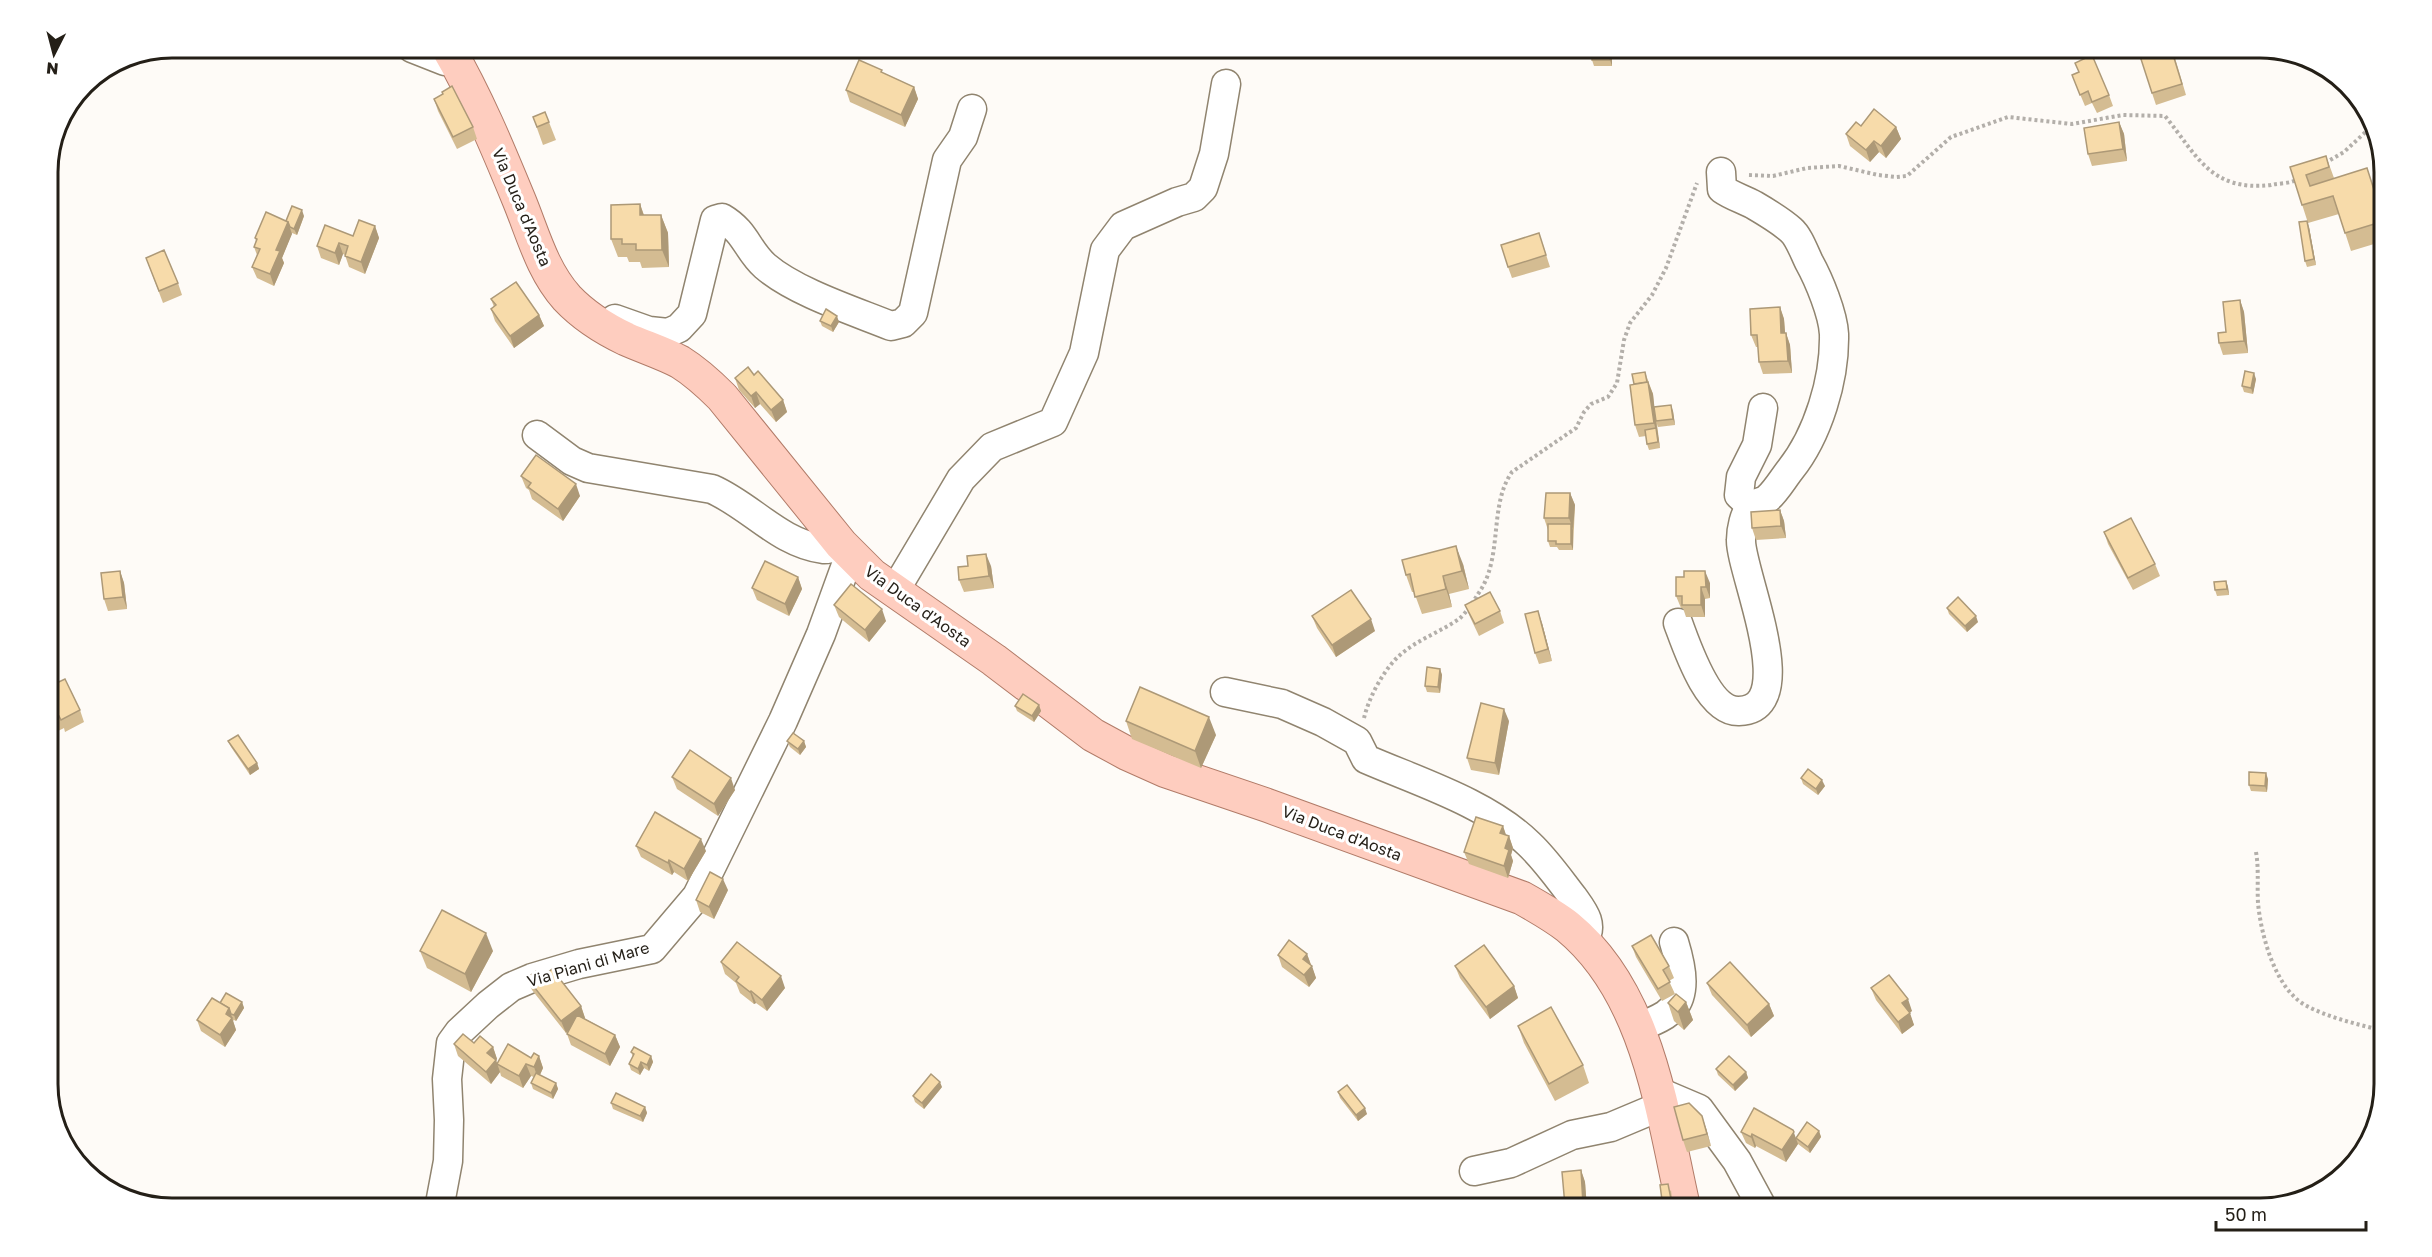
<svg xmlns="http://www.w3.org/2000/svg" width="2432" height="1257" viewBox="0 0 2432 1257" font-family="'Golos Text',sans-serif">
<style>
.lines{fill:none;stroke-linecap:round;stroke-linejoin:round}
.minor-casing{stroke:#90846f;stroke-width:31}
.major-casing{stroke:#b17b68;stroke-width:35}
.path{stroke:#b3afaa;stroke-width:4;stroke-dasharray:3 3;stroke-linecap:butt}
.minor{stroke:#fff;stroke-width:28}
.major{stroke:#fecdbf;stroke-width:33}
.wall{fill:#d4bc92}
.shaded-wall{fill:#ad9977}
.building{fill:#f7dbaa;stroke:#ad9977;stroke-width:1.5}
.labels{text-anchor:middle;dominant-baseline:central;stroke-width:6;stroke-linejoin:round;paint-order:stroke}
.street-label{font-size:16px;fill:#241f17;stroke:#fff}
.rim{fill:none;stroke:#241f17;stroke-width:3}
</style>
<rect width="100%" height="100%" fill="#fefbf7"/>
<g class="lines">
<defs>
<g id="minor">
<path d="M412 48 445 61 454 59"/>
<path d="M615 319 649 331 668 333 679 328 692 314 715 220 722 218C746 232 747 250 765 266 795 292 854 311 891 326L903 323 913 313 947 160 963 137 972 109"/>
<path d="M537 435 572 461 588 468 712 489C751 506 779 543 823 549 829 550 836 546 841 544"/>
<path d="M1751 506 1739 495 1741 477 1757 445 1763 408"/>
<path d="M894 592 961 479 992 447 1053 422 1084 353 1105 250 1123 226 1177 202 1194 197 1203 188 1214 154 1226 84"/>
<path d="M1678 623C1687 647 1708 712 1739 711 1803 710 1740 571 1741 540 1741 531 1744 512 1752 506 1756 502 1763 503 1768 498 1776 491 1783 479 1790 470 1818 435 1835 379 1834 334 1833 314 1819 280 1809 262 1804 252 1799 237 1791 230 1781 221 1766 212 1754 205 1743 199 1732 196 1722 189L1721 172"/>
<path d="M1225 692 1282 704 1323 722 1357 741 1366 759C1419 782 1487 803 1529 844 1546 860 1559 879 1573 897 1583 911 1595 925 1583 941"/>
<path d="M1639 1027C1647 1024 1657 1020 1665 1015 1690 999 1681 965 1674 942"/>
<path d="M1659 1092 1699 1109 1737 1161 1763 1209"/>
<path d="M1474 1171 1511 1163 1572 1135 1611 1127 1661 1106"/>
<path d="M439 1209 448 1161 449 1120 447 1079 451 1043 459 1032 488 1005 511 987 532 978 579 964 652 949 697 896 783 721 821 634 850 554"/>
</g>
<path id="major" d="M448 48C476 96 498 149 519 200 533 234 542 270 567 298 583 315 605 329 626 339 644 347 663 353 680 362 696 372 709 384 722 397L841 544 872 575 994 660 1093 735 1128 754 1166 771 1269 806 1522 898C1538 907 1554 916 1568 927 1649 994 1662 1113 1684 1209"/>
</defs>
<use href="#minor" class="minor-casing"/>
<use href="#major" class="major-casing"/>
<g class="path">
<path d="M2325 163 2344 152 2371 127"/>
<path d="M1749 175 1773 176 1807 168 1839 166 1878 175 1896 177 1907 176 1951 137 2008 117 2072 124 2123 115 2165 116C2197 155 2210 192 2271 185 2279 183 2290 184 2298 179"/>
<path d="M1364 718C1369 697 1384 669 1400 655 1417 640 1440 632 1459 619 1466 613 1473 602 1478 594 1504 558 1488 506 1512 472L1576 428 1584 412 1591 404 1608 397 1617 383 1624 340 1630 323 1652 295 1666 268 1697 183"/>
<path d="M2256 852C2259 869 2257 885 2258 903 2261 935 2275 988 2305 1005 2329 1018 2357 1024 2384 1031"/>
</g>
<use href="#minor" class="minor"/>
<use href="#major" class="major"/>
</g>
<g class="wall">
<path d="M1612 48V66H1594L1592 60Z"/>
<path d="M2175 58 2186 95 2156 105 2152 93Z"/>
<path d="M2075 63 2109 95 2113 106 2097 113 2092 103 2085 106 2072 75 2079 72Z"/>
<path d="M884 73 914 87 918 99 905 127 850 102 846 90Z"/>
<path d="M434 99 473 127 477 139 457 149 438 111Z"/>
<path d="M545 112 556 140 543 145 533 117Z"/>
<path d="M2119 122 2124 134 2127 161 2092 166 2088 154Z"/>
<path d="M1861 126 1896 127 1901 139 1886 158 1879 152 1870 162 1850 146 1846 134Z"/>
<path d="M2326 156 2334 178 2373 185 2384 218V241L2351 251 2339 214 2308 223 2290 167Z"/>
<path d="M640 204 644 215H661L668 233 669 267 642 268 640 262H629L627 257H618L611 239Z"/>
<path d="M304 216 297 235 292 233 282 258 284 263 274 286 257 278 252 267 257 255 254 247 256 241 255 238 286 221Z"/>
<path d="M375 226 379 238 365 274 349 267 345 255 343 254 339 265 321 258 317 246 353 236Z"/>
<path d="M2309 227 2316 265 2307 267 2305 261Z"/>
<path d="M1543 245 1550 267 1512 278 1508 267Z"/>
<path d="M146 258 178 283 182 295 163 303Z"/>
<path d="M491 299 539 315 544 326 514 348 495 321 491 309 494 307Z"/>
<path d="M2240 300 2244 312 2248 353 2223 355 2219 343 2226 332Z"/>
<path d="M1780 307 1784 319 1785 333H1786L1790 345 1792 373 1763 374 1759 362 1758 347H1756L1751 335Z"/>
<path d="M820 321 839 322 833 332 822 326Z"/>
<path d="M1645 372 1653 394 1654 407 1673 411 1675 425 1658 427 1657 424 1660 448 1649 450 1647 444 1646 436 1639 437 1635 425 1634 384Z"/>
<path d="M754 375 783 400 787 412 776 422 760 404 755 408 739 390 735 378Z"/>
<path d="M2256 379 2253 394 2244 392 2242 386Z"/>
<path d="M521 476 580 496 563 521 532 499 529 490 526 488Z"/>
<path d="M1570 493 1575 505 1573 550H1559L1557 547H1550L1548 541V530L1544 518Z"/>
<path d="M1780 510 1784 521 1786 538 1756 540 1752 528Z"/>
<path d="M2104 532 2155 564 2160 576 2133 590 2108 544Z"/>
<path d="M1463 564 1469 589 1449 594 1452 607 1422 614 1414 592H1412L1406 575Z"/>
<path d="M968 566H991L994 588 964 592 959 580Z"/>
<path d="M2384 566V600H2382L2378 588Z"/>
<path d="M120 571 124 583 127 609 108 611 104 599Z"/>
<path d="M798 577 802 589 789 616 757 600 752 588Z"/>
<path d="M2226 581 2228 587 2229 595 2217 596 2215 590Z"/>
<path d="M1710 583V598L1705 599V617H1686L1683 608H1681L1676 596Z"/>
<path d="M834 605 886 621 869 642 839 617Z"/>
<path d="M1465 605 1500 611 1504 623 1479 636 1470 617Z"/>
<path d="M1947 608 1978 622 1967 632 1949 614Z"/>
<path d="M1312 616 1375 631 1336 657 1317 628Z"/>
<path d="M1542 623 1552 661 1539 664 1535 653Z"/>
<path d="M1440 669 1442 675 1440 693 1427 692 1425 686Z"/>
<path d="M48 687 80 710 84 722 65 732 64 728 52 734 48 727Z"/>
<path d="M1039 705 1041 711 1034 722 1017 711 1015 706Z"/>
<path d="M1126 721 1216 735 1201 768 1132 739Z"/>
<path d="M1509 721 1499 775 1471 770 1467 758Z"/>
<path d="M228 741 257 763 259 769 250 775 231 747Z"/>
<path d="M787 741H804L806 747 800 755 790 747Z"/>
<path d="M672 777 735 790 718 816 677 789Z"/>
<path d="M1801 778 1825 786 1818 795 1803 784Z"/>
<path d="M2268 779 2267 792 2251 791 2249 785Z"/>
<path d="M1503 826 1506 835 1509 836 1513 848 1511 855 1513 861 1508 878 1469 864 1464 852Z"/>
<path d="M636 846 706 851 688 881 674 872 672 875 641 857Z"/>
<path d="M728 890 714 919 700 912 696 900Z"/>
<path d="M1632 946 1669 966 1674 978 1669 981 1675 994 1662 1001 1636 957Z"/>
<path d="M420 951H493L471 992 427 968Z"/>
<path d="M1307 954 1316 978 1309 987 1282 967 1278 955Z"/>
<path d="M721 962 785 988 767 1011 756 1003 754 1004 740 993 736 983 725 974Z"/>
<path d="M1455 966 1514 986 1518 998 1490 1019 1460 978Z"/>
<path d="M527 978H541L581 1006 585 1018H584L615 1035 620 1047 610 1066 571 1045 567 1034 568 1031 566 1033 532 990Z"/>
<path d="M1707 983 1769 1004 1774 1016 1751 1037 1712 995Z"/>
<path d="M1871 988 1912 1011 1909 1012 1914 1025 1902 1034 1876 1000Z"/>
<path d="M242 1002 244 1008 236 1021 234 1020 233 1021 236 1030 225 1047 201 1031 197 1020 220 1003Z"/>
<path d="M1686 1002 1693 1020 1684 1030 1674 1021 1668 1003Z"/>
<path d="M1518 1026 1583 1065 1589 1083 1555 1101 1524 1043Z"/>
<path d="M474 1043 493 1047 497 1059 496 1060 497 1064 539 1056 543 1068 540 1075 556 1083 558 1089 553 1099 533 1089 531 1083 534 1077 531 1076 523 1088 501 1076 500 1072 491 1084 458 1056 454 1044Z"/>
<path d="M631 1052 651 1056 653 1062 649 1071 644 1068 640 1075 631 1070 629 1064 633 1057Z"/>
<path d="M1716 1069 1746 1072 1748 1078 1735 1091 1718 1075Z"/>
<path d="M942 1087 924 1109 915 1102 913 1096Z"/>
<path d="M1338 1092 1367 1114 1358 1121 1340 1098Z"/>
<path d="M611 1103 645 1107 647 1113 643 1122 613 1109Z"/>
<path d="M1706 1128 1711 1146 1687 1152 1683 1140Z"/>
<path d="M1819 1131 1821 1137 1810 1153 1798 1144 1786 1162 1756 1146 1755 1148 1746 1143 1741 1132 1796 1138Z"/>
<path d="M1581 1170 1585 1182 1587 1209H1566L1565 1206Z"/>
<path d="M1671 1190 1673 1205 1664 1206 1662 1200Z"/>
</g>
<g class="shaded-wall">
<path d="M1610 48H1612V66L1610 60Z"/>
<path d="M914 87 918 99 905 127 901 115Z"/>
<path d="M2119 122 2124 134 2127 161 2123 149Z"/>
<path d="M1896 127 1901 139 1886 158 1881 146Z"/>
<path d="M1874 141 1879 152 1870 162 1866 150Z"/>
<path d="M2367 168 2384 218V221Z"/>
<path d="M640 204 646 222 640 215Z"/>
<path d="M302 210 304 216 297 235 294 229Z"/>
<path d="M661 215 668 233 669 267 662 250Z"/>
<path d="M2307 221 2309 227 2316 265 2314 259Z"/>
<path d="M288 222 292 234 282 258 284 263 274 286 270 274 276 250Z"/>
<path d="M375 226 379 238 365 274 361 262Z"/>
<path d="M339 243 343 254 339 265 335 253Z"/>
<path d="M2240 300 2244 312 2248 353 2244 341Z"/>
<path d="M1780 307 1784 319 1786 345 1781 333Z"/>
<path d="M539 315 544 326 514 348 510 336Z"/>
<path d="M837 316 839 322 833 332 831 326Z"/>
<path d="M1786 333 1790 345 1792 373 1788 361Z"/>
<path d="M2254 373 2256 379 2253 394 2251 388Z"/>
<path d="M1648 382 1653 394 1656 421 1660 448 1654 423Z"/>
<path d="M756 392 760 404 755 408 751 396Z"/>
<path d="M783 400 787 412 776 422 771 410Z"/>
<path d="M1671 405 1673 411 1675 425 1673 419Z"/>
<path d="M576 484 580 496 563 521 558 509Z"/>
<path d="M1570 493 1575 505 1573 530 1569 518Z"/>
<path d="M1780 510 1784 521 1786 538 1781 526Z"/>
<path d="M1571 524 1573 530V550L1571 544Z"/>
<path d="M1456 546 1463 564 1469 589 1462 571Z"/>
<path d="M986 554 991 566 994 588 989 576Z"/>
<path d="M120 571 124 583 127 609 123 597Z"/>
<path d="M1705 571 1710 583V598L1706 587Z"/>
<path d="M1443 576 1449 594 1452 607 1446 589Z"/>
<path d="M798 577 802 589 789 616 785 604Z"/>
<path d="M2226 581 2228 587 2229 595 2227 589Z"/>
<path d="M1701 587 1705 599V617L1701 605Z"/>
<path d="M882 609 886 621 869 642 865 630Z"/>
<path d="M1538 611 1542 623 1552 661 1548 649Z"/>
<path d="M1976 616 1978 622 1967 632 1965 626Z"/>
<path d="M1371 619 1375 631 1336 657 1332 645Z"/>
<path d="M1440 669 1442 675 1440 693 1438 687Z"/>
<path d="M1039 705 1041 711 1034 722 1032 716Z"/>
<path d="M1504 709 1509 721 1499 775 1495 763Z"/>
<path d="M1209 717 1216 735 1201 768 1195 751Z"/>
<path d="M804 741 806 747 800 755 798 749Z"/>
<path d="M257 763 259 769 250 775 248 769Z"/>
<path d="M2266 773 2268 779 2267 792 2265 786Z"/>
<path d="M731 778 735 790 718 816 714 804Z"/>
<path d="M1822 780 1825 786 1818 795 1816 789Z"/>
<path d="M1503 826 1507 838 1500 833Z"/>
<path d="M1509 836 1513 848 1511 855 1513 861 1508 878 1504 866 1505 848Z"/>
<path d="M701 839 706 851 688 881 684 869Z"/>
<path d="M669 860 674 872 672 875 668 863Z"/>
<path d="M723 879 728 890 714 919 709 907Z"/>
<path d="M486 933 493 951 471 992 465 974Z"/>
<path d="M1307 954 1311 965 1303 959Z"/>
<path d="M1312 966 1316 978 1309 987 1304 975Z"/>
<path d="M781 976 785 988 767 1011 762 1000Z"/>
<path d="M1514 986 1518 998 1490 1019 1486 1007Z"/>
<path d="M751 991 756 1003 754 1004 750 992Z"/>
<path d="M1908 999 1912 1011 1907 1015 1902 1003Z"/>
<path d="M242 1002 244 1008 236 1021 234 1015Z"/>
<path d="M1686 1002 1693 1020 1684 1030 1678 1012Z"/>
<path d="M1769 1004 1774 1016 1751 1037 1747 1025Z"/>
<path d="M581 1006 585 1018 566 1033 561 1021Z"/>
<path d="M229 1008 236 1030 225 1047 220 1035 226 1014Z"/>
<path d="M1910 1013 1914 1025 1902 1034 1898 1022Z"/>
<path d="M615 1035 620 1047 610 1066 605 1054Z"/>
<path d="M493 1047 497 1059 492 1065 487 1053Z"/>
<path d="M539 1056 543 1068 538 1079 534 1067Z"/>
<path d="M651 1056 653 1062 649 1071 647 1065Z"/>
<path d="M496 1060 500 1072 491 1084 486 1072Z"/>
<path d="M641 1062 644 1068 640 1075 638 1069Z"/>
<path d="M526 1064 531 1076 523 1088 519 1076Z"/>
<path d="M1746 1072 1748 1078 1735 1091 1733 1085Z"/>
<path d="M940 1082 942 1087 924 1109 922 1103Z"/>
<path d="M556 1083 558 1089 553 1099 551 1093Z"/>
<path d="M645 1107 647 1113 643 1122 640 1116Z"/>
<path d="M1365 1108 1367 1114 1358 1121 1356 1115Z"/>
<path d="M1702 1116 1706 1128 1711 1146 1707 1134Z"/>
<path d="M1793 1130 1798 1144 1786 1162 1782 1150Z"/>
<path d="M1819 1131 1821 1137 1810 1153 1808 1147Z"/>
<path d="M1752 1134 1756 1146 1755 1148 1751 1137Z"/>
<path d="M1581 1170 1585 1182 1587 1209H1585L1583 1204Z"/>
</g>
<g class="building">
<rect x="1592" y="48" width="18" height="12"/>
<path d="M2164 48H2171L2182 84 2152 93 2140 56Z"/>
<path d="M2092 55 2109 95 2092 102 2088 91 2080 95 2072 75 2079 72 2075 63Z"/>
<path d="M859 60 882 70 881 72 914 87 901 115 846 90Z"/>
<path d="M452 86 473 127 453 137 434 99 443 94 442 92Z"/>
<path d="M1874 109 1896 127 1881 146 1874 141 1866 150 1846 134 1856 122 1861 126Z"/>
<path d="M545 112 549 122 537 127 533 117Z"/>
<path d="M2119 122 2123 149 2088 154 2084 128Z"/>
<path d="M2376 140 2383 161 2381 162Z"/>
<path d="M2326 156 2329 167 2306 175 2310 186 2367 168 2384 221 2345 233 2333 196 2302 205 2290 167Z"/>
<path d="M640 204V215H661L662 250H636V244H622V239H611V205Z"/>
<path d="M292 206 302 210 294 229 290 227 288 222 286 221Z"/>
<path d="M266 212 288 222 276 250 280 251 270 274 252 267 260 249 254 247 257 239 255 238Z"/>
<path d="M359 220 375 226 361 262 345 256 348 246 339 243 335 253 317 246 325 225 353 236Z"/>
<path d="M2307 221 2314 259 2305 261 2299 222Z"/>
<path d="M1539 233 1546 255 1508 267 1501 245Z"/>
<path d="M164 250 178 283 159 291 146 258Z"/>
<path d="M516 282 539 315 510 336 491 309 496 305 491 299Z"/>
<path d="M2240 300 2244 341 2219 343 2218 333 2226 332 2223 302Z"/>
<path d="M1780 307 1781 333H1786L1788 361 1759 362 1757 335H1751L1750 309Z"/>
<path d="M826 309 837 316 831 326 820 321Z"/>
<path d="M748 367 754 375 758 371 783 400 771 410 756 392 751 396 735 378Z"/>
<path d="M2245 371 2254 373 2251 388 2242 386Z"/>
<path d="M1645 372 1647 382 1634 384 1632 374Z"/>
<path d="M1648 382 1654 423 1635 425 1630 385Z"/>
<path d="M1671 405 1673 419 1656 421 1654 407Z"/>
<path d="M1656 428 1658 442 1647 444 1645 430Z"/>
<path d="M536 455 576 484 558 509 528 487 531 483 521 476Z"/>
<path d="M1546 493H1570L1569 518H1544Z"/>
<path d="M1780 510 1781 526 1752 528 1751 512Z"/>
<path d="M2131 518 2155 564 2128 578 2104 532Z"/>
<path d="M1548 524H1571V544H1556V541H1548Z"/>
<path d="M1456 546 1462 571 1443 576 1446 589 1415 597 1410 574 1406 575 1402 560Z"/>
<path d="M986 554 989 576 959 580 958 567 968 566 967 556Z"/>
<path d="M765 561 798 577 785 604 752 588Z"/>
<path d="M2380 566H2384V588H2378Z"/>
<path d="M120 571 123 597 104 599 101 573Z"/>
<path d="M1684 571H1705L1706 587H1701V605H1682V596H1676V577H1684Z"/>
<path d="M2226 581 2227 589 2215 590 2214 582Z"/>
<path d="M851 584 882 609 865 630 834 605Z"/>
<path d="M1351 590 1371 619 1332 645 1312 616Z"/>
<path d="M1490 592 1500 611 1475 624 1465 605Z"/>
<path d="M1958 597 1976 616 1965 626 1947 608Z"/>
<path d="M1538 611 1548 649 1535 653 1525 614Z"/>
<path d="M1427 667 1440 669 1438 687 1425 686Z"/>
<path d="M65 679 80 710 61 720 59 716 48 722V687Z"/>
<path d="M1140 687 1209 717 1195 751 1126 721Z"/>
<path d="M1023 694 1039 705 1032 716 1015 706Z"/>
<path d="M1481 703 1504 709 1495 763 1467 758Z"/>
<path d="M793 733 804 741 798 749 787 741Z"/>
<path d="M238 735 257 763 248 769 228 741Z"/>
<path d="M690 750 731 778 714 804 672 777Z"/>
<path d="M1808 769 1822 780 1816 789 1801 778Z"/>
<path d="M2249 772 2266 773 2265 786 2249 785Z"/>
<path d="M655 812 701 839 684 869 669 860 668 863 636 846Z"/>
<path d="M1476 817 1503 826 1500 833 1509 836 1505 848 1509 850 1504 866 1464 852Z"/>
<path d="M710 872 723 879 709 907 696 900Z"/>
<path d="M442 910 486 933 465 974 420 951Z"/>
<path d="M1651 935 1669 966 1663 970 1670 982 1658 989 1632 946Z"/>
<path d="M1289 940 1307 954 1303 959 1312 966 1304 975 1278 955Z"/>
<path d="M737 942 781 976 762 1000 751 991 750 992 736 981 739 977 721 962Z"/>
<path d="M1484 945 1514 986 1486 1007 1455 966Z"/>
<path d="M1730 962 1769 1004 1747 1025 1707 983Z"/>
<path d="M552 969 581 1006 561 1021 527 978 536 971 541 978Z"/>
<path d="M1889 975 1908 999 1902 1003 1910 1013 1898 1022 1871 988Z"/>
<path d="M226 993 242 1002 234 1015 231 1014 229 1008 220 1003Z"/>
<path d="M1676 994 1686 1002 1678 1012 1668 1003Z"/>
<path d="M212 998 229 1008 226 1014 232 1018 220 1035 197 1020Z"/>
<path d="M1551 1007 1583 1065 1549 1084 1518 1026Z"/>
<path d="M577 1015 615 1035 605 1054 567 1034Z"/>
<path d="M463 1034 474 1043 480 1036 493 1047 487 1053 496 1060 486 1072 454 1044Z"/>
<path d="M508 1044 531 1058 534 1053 539 1056 534 1067 526 1064 519 1076 497 1064Z"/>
<path d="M634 1047 651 1056 647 1065 641 1062 638 1069 629 1064 634 1054 631 1052Z"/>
<path d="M1729 1056 1746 1072 1733 1085 1716 1069Z"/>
<path d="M536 1073 556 1083 551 1093 531 1083Z"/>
<path d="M931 1074 940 1082 922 1103 913 1096Z"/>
<path d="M1347 1085 1365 1108 1356 1115 1338 1092Z"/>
<path d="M616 1093 645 1107 640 1116 611 1103Z"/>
<path d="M1689 1103 1702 1116 1707 1134 1683 1140 1674 1107Z"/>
<path d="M1754 1108 1793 1130 1794 1132 1782 1150 1752 1134 1751 1137 1741 1132Z"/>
<path d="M1807 1122 1819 1131 1808 1147 1796 1138Z"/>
<path d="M1581 1170 1583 1204 1565 1206 1562 1172Z"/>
<path d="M1668 1184 1671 1199 1662 1200 1660 1185Z"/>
</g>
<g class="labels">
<g class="street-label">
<text transform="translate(522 207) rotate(67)">Via Duca d'Aosta</text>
<text transform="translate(918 606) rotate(36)">Via Duca d'Aosta</text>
<text transform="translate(1342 833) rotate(21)">Via Duca d'Aosta</text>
<text transform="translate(588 964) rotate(-16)">Via Piani di Mare</text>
</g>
</g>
<path d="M0 0H2432V1257H0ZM172 58H2260A114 114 0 0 1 2374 172V1084A114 114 0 0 1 2260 1198H172A114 114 0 0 1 58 1084V172A114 114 0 0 1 172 58Z" fill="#fff" fill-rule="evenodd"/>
<path class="rim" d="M172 58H2260A114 114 0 0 1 2374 172V1084A114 114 0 0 1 2260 1198H172A114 114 0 0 1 58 1084V172A114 114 0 0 1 172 58Z"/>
<g transform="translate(54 54) rotate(186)" stroke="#ffffff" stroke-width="4.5" paint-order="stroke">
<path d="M0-4.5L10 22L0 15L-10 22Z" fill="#241f17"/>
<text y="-9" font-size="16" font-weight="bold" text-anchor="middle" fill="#241f17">N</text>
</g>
<path d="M2216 1221v9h150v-9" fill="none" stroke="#241f17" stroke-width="3"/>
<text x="2225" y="1221" font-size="18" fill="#241f17" stroke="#ffffff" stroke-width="4.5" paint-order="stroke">50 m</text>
</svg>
